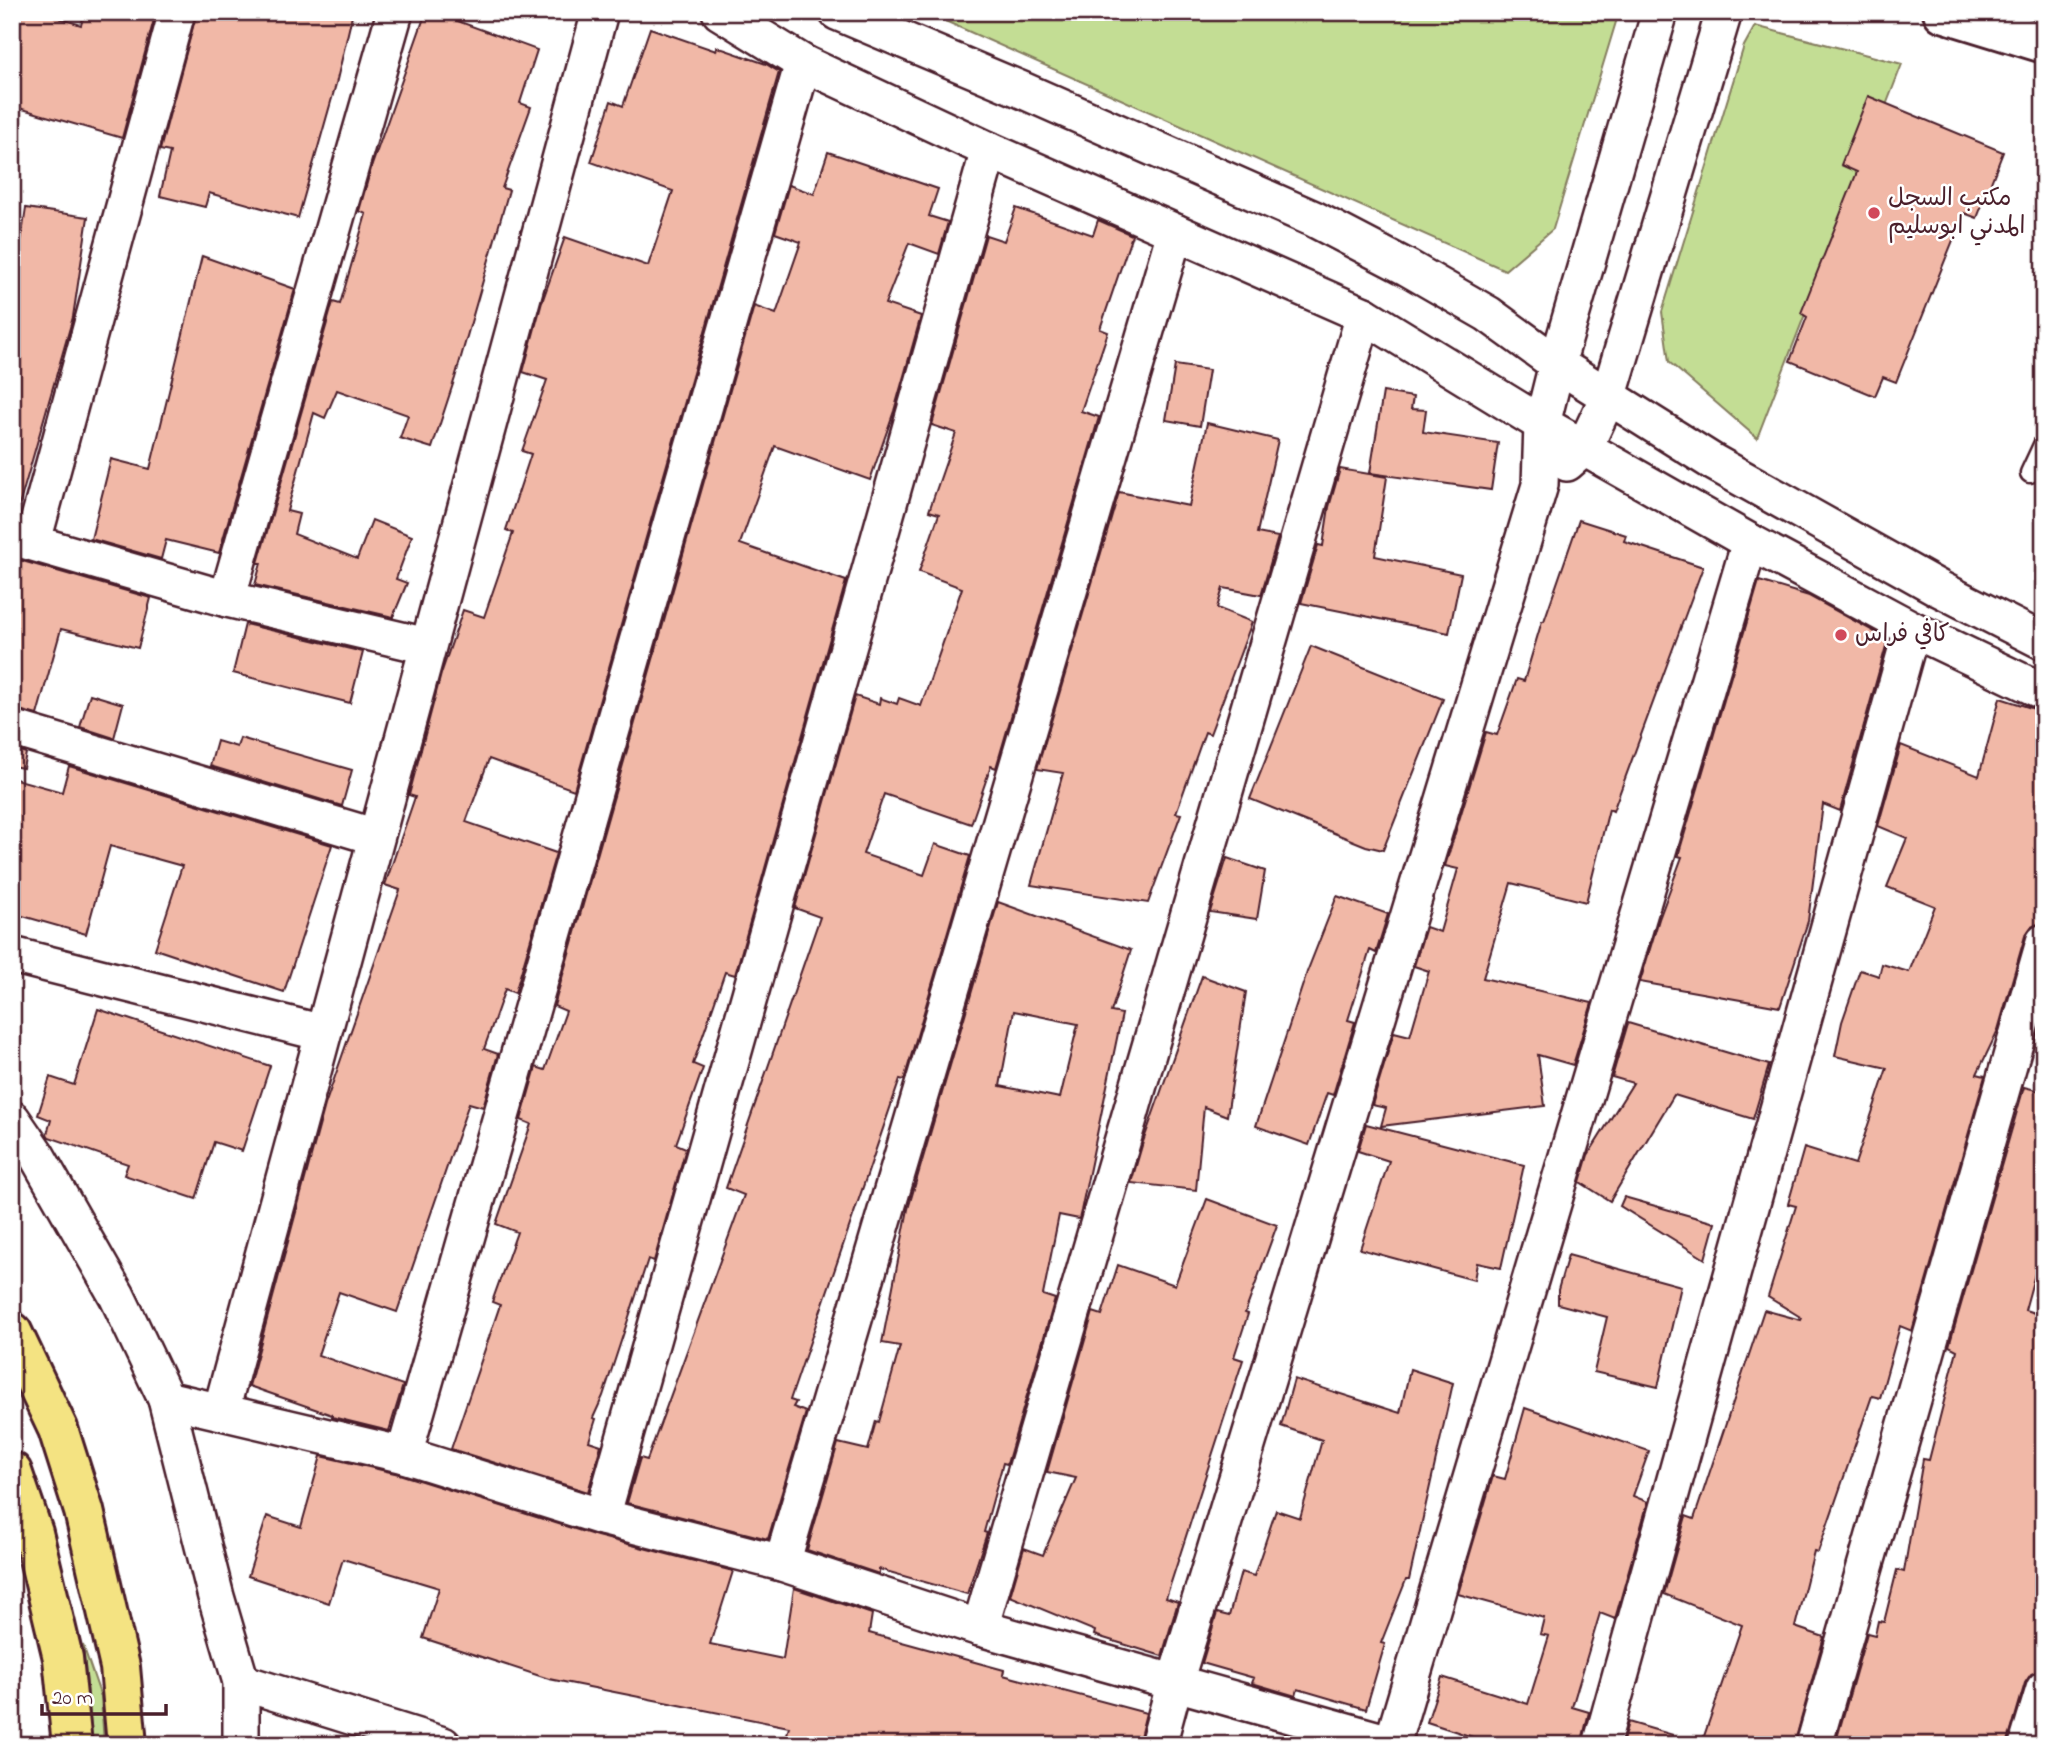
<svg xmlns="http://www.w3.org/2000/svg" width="2056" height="1757" viewBox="0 0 2056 1757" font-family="'Indie Flower','Playpen Sans Arabic',sans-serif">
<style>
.green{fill:#c3dd94;stroke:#867e60;stroke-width:2}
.building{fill:#f1b8a7;stroke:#4a1f2b;stroke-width:2;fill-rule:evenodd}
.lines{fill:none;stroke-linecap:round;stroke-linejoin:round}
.service-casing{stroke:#4a1f2b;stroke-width:23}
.minor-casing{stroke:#4a1f2b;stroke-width:40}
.secondary-casing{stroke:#4a1f2b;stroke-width:44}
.trunk-casing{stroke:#4a1f2b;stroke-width:44}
.service{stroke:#fff;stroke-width:18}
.minor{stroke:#fff;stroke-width:35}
.secondary{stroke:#fff;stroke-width:38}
.trunk{stroke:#f4e382;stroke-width:38}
.poi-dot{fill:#d1495b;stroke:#fff;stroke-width:2.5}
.labels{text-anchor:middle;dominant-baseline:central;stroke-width:5;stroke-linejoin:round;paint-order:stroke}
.poi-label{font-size:24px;fill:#4a1f2b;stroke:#fff;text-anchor:start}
</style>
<rect width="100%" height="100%" fill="#fff"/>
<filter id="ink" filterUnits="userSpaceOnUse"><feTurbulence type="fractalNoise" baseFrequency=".0143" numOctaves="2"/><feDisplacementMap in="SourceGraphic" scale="14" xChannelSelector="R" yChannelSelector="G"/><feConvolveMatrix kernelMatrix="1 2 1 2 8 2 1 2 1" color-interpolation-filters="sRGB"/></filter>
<g filter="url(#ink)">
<g class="green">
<path d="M925 12H1619L1553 229 1505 270Z"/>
<path d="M1755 26 1902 64 1757 438 1669 362 1662 312 1744 46Z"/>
<path d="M12 1628 18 1687V1745H12Z"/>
<path d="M83 1645 101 1697 104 1745H93Z"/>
</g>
<g class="building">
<path d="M12 12H40L81 25 85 12H156L122 138 12 106Z"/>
<path d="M197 12H353L336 84 298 218 209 193 205 207 160 196 170 152 160 150Z"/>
<path d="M426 12H433L537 50 520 103 531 107 502 188 509 190 455 378 432 448 400 438 408 415 337 390 325 418 314 413 287 511 299 514 294 534 357 559 372 520 412 536 396 579 407 583 393 617 255 585 261 563H258L333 302 340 304 366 214 359 211 372 165Z"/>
<path d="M650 28 716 51 717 47 766 64 779 72 574 790 489 759 466 822 556 853 515 993 505 989 484 1049 498 1054 483 1107 469 1103 397 1312 339 1292 318 1355 403 1385 389 1431 332 1417V1415L249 1386 325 1105 400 890 385 885 415 797 409 795 441 674 463 610 484 617 513 533 506 530 531 454 522 451 547 380 523 372 542 302 565 237 648 266 673 191 591 162 611 101 623 106Z"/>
<path d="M1868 96 2003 152 1977 218 1964 213 1896 382 1883 377 1875 396 1790 361 1807 317 1801 313 1857 172 1841 165Z"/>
<path d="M828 152 938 189 929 216 948 222 939 254 909 243 885 304 921 316 894 411 870 480 775 446 740 544 846 581 735 975 725 972 693 1064 703 1068 676 1144 686 1148 654 1261 648 1259 603 1396 593 1418 596 1419 589 1441 601 1445 588 1492 451 1449 500 1305 492 1302 517 1232 496 1224 531 1124 521 1120 536 1067 545 1070 566 1011 554 1006 754 306 776 314 801 242 775 233 789 185 814 194Z"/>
<path d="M26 208 88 217 73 317 19 506 12 505V279L15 280Z"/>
<path d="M1016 208 1093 235 1098 220 1132 235 1100 329 1108 332 1081 411 1099 417 996 768 991 766 971 824 884 794 863 854 924 875 935 844 970 856 904 1080 900 1079 790 1400 796 1402 793 1407 806 1412 768 1539 627 1503 640 1458 647 1460 744 1195 726 1188 820 917 795 908 855 696 879 704 880 698 897 704 899 698 921 706 962 588 919 572 939 514 929 511 956 433 932 425 986 235 1004 241Z"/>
<path d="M202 256 295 289 219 553 166 540 161 559 91 539 111 459 150 469Z"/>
<path d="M1175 365 1209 370 1200 426 1166 420Z"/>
<path d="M1383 392 1413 397 1411 409 1426 410 1423 432 1498 443 1491 490 1370 473Z"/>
<path d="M1207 423 1278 440 1257 533 1278 537 1261 595 1223 588 1217 608 1252 622 1210 734 1205 732 1176 813 1181 814 1148 903 1031 885 1063 773 1037 769 1119 492 1189 506Z"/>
<path d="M1340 469 1387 477 1375 556 1461 574 1449 633 1301 603 1318 545 1323 546 1329 507Z"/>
<path d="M1579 520 1626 535 1624 541 1703 567 1613 811 1609 809 1586 902 1511 883 1483 978 1592 1003 1573 1065 1538 1055 1545 1106 1381 1126 1386 1108 1372 1105 1394 1032 1410 1036 1429 971 1414 966 1426 927 1440 932 1458 869 1445 866 1486 732 1497 735 1517 679 1524 681 1542 621H1544Z"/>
<path d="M12 558 151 598 138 648 61 629 37 715 12 708Z"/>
<path d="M1759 581 1809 596 1888 639 1840 811 1823 804 1808 921 1780 1007 1640 982 1659 919 1682 857 1678 856Z"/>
<path d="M245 624 363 652 350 703 233 673Z"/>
<path d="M1311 646 1443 699 1383 850 1366 846 1250 799Z"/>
<path d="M90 694 123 704 114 738 80 727Z"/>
<path d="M2000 698 2044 712V922L2031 927 2025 936 1998 1030 1977 1074 1985 1076 1912 1331 1900 1326 1880 1398 1872 1396 1818 1552 1814 1551 1795 1627 1824 1637 1794 1745H1701L1742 1625 1664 1594 1686 1516 1694 1519 1764 1310 1801 1320 1802 1318 1768 1297 1796 1206 1788 1204 1804 1148 1855 1164 1887 1068 1835 1056 1842 1022 1860 970 1879 976 1882 964 1909 972 1935 906 1887 887 1907 838 1878 826 1901 745 1979 776Z"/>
<path d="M240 738 352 770 342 806 210 766 217 741 237 747Z"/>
<path d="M12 749 26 753 23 768 12 766Z"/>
<path d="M69 766 332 845 284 992 155 949 182 866 110 846 86 934 12 913V778L62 792Z"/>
<path d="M1227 858 1265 871 1257 919 1210 912Z"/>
<path d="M1337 896 1388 914 1376 953 1370 950 1348 1020 1355 1022 1333 1095 1327 1093 1309 1145 1256 1126 1307 972Z"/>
<path d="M998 902 1131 950 1111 1012 1122 1014 1081 1211 1079 1219 1059 1215 1043 1295 1055 1299 1007 1464 1003 1463 984 1532 987 1533 967 1594 879 1569V1574L807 1550 838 1443 868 1450 876 1421 879 1422 900 1346 882 1343 908 1209ZM1014 1011 1078 1024 1060 1098 1000 1086Z"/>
<path d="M1202 976 1246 992 1227 1116 1204 1107 1196 1190 1131 1183 1143 1142Z"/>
<path d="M98 1009 270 1066 242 1151 214 1142 196 1199 124 1175 128 1164 49 1137 47 1134 51 1120 38 1115 50 1077 74 1085Z"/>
<path d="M1628 1023 1769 1065 1753 1119 1674 1095 1610 1201 1580 1182 1588 1155 1633 1083 1612 1077Z"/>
<path d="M2024 1087 2044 1092V1241L2025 1310 2044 1316V1669L2031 1674 2025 1683 2007 1745H1835L1867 1633 1875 1635 1878 1621 1884 1622 1897 1570 1904 1572 1923 1459 1929 1460 1957 1350 1949 1346Z"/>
<path d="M1366 1124 1524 1165 1501 1268 1477 1263 1474 1280 1360 1249 1389 1161 1358 1151Z"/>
<path d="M1624 1197 1715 1223 1705 1259 1620 1206Z"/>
<path d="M1207 1199 1277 1225 1245 1313 1248 1314 1234 1357 1243 1360 1166 1598 1178 1602 1162 1656 1094 1635 1095 1631 1010 1596 1024 1548 1043 1555 1076 1478 1047 1472 1093 1312 1102 1315 1118 1265 1175 1285Z"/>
<path d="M1568 1255 1681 1286 1658 1387 1594 1372 1607 1317 1558 1304V1290Z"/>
<path d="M1410 1369 1453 1383 1409 1580H1406L1381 1643 1385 1644 1366 1709 1298 1689 1296 1696 1252 1683 1254 1678 1202 1663 1217 1613 1229 1616 1241 1572 1254 1576 1276 1510 1300 1518 1322 1440 1281 1426 1294 1379 1400 1413Z"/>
<path d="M1525 1408 1649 1451 1633 1496 1648 1502 1615 1619 1600 1613 1572 1707 1589 1712 1581 1745H1497L1427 1722 1442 1677 1528 1704 1549 1636 1540 1634 1544 1618 1458 1594 1493 1476 1505 1479Z"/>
<path d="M321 1456 399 1474 597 1536 733 1571 710 1644 783 1659 794 1588 872 1614 869 1633 1004 1670 1003 1675 1146 1713 1138 1745H784L789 1727 549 1679 423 1638 439 1588 343 1559 329 1603 248 1576 267 1516 301 1527Z"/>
<path d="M1628 1722 1673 1735 1672 1745H1622Z"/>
</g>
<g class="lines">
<defs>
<path id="service" d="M2030 473 2044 443"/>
<g id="minor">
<path d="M720 12 803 63 989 150 1364 315 1542 424 1750 542 1912 629 2044 692"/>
<path d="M837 12 1022 90 1314 219 1408 268 1488 314 1557 364 1713 462 1940 589 2044 642"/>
<path d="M1567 463 1584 448 1609 395 1724 12"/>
<path d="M12 537 227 599 427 646"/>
<path d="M33 541 177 12"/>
<path d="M227 599 395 12"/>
<path d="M12 728 376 837"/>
<path d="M12 955 323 1033"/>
<path d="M12 1119 36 1154 117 1296 166 1399 216 1597 241 1682V1745"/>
<path d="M166 1399 404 1455 602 1517 782 1563 980 1628 1397 1745"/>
<path d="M221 1411 600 12"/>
<path d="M404 1455 803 63"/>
<path d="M602 1517 989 150"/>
<path d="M782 1563 1175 232"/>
<path d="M980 1628 1364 315"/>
<path d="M241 1682 443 1745"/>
<path d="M1392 1744 1750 542"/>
<path d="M1158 1745 1175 1682 1540 485 1542 424 1557 364 1660 12"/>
<path d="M1601 1745 1912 629"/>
<path d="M1814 1745 2044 942"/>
<path d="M2027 1745 2044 1689"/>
</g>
<path id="secondary" d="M1943 12 2044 43"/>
<g id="trunk">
<path d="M12 1332 58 1429 84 1511 120 1667 127 1745"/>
<path d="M12 1472 33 1533 63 1658 72 1745"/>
</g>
</defs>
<use href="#service" class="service-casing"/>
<use href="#minor" class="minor-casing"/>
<use href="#secondary" class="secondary-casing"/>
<use href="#trunk" class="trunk-casing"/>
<use href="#service" class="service"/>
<use href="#minor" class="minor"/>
<use href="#secondary" class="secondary"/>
<use href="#trunk" class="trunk"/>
</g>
</g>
<g class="poi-dot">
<circle cx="1874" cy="213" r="7"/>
<circle cx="1841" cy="635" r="7"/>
</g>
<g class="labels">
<g class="poi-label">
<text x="1888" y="199">مكتب السجل<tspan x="1888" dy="28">المدني ابوسليم</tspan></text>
<text x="1855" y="635">كافي فراس</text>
</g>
</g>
<rect width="2056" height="1757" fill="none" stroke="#fff" stroke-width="42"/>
<rect x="21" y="21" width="2014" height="1715" fill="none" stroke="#4a1f2b" stroke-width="2.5" filter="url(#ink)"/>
<path d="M42 1704v10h124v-10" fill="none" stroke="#4a1f2b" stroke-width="3.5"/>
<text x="52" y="1704" font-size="21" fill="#4a1f2b" stroke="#ffffff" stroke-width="5" paint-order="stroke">20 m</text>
</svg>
